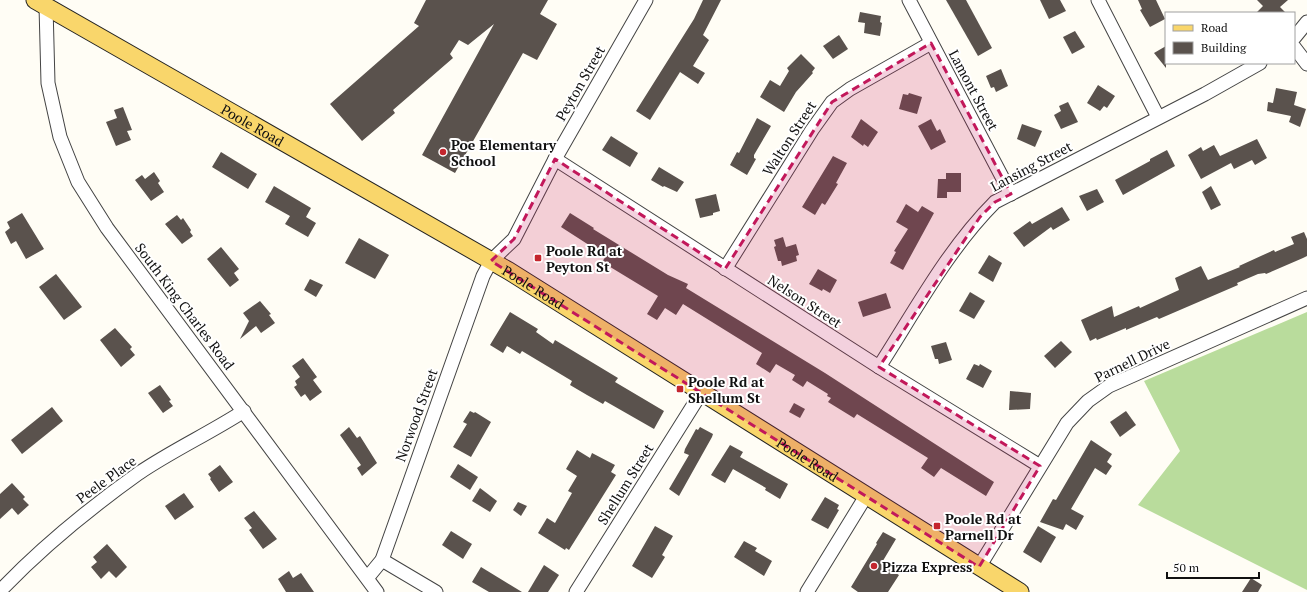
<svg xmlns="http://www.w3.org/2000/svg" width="1307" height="592" viewBox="0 0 1307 592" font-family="'PT Serif',serif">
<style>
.forest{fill:#b9dc9c}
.building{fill:#5a524d}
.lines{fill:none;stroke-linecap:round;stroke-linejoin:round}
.minor-casing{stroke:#444;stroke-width:15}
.major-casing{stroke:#222;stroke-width:19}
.minor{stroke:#fff;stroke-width:13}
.major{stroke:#f9d66b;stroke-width:17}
.marked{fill:#c2185b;fill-opacity:0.2;stroke:#c2185b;stroke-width:3;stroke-dasharray:8 5;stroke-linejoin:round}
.poi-dot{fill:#c4262e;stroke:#fff;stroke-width:1.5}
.labels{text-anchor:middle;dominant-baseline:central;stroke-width:4;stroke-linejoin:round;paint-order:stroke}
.street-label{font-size:14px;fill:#111;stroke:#fff}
.poi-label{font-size:14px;font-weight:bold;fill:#111;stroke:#fff;text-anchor:start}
</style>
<rect width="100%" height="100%" fill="#fffdf5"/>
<path class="forest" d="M1307 312V590L1138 505 1180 451 1144 381Z"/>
<g class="building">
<path d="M426 0H548L540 14 557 24 537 60 523 53 455 173 422 155 494 24 468 45 459 40 450 54 453 58 393 110 395 113 362 141 330 104 419 26 414 23Z"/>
<path d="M703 0H721L703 35 709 40 693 66 705 73 698 84 680 72 650 120 636 111 694 19Z"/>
<path d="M946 0H966L992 48 978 56Z"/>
<path d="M1040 0H1060L1066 11 1049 19Z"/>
<path d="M1138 0H1156L1165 19 1150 27 1140 10 1142 9Z"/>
<path d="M1257 0H1288L1280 7 1286 13H1256L1263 6Z"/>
<path d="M860 12 881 16 880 22 882 23 880 36 864 33 865 23 858 22Z"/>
<path d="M1075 31 1085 47 1072 54 1063 37Z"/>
<path d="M839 35 848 49 833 59 823 46Z"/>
<path d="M1166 46V68L1154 53Z"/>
<path d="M801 54 815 68 812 72 813 73 796 92 784 112 760 97 770 80 780 86 789 71 787 68Z"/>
<path d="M1001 69 1008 86 996 92 994 87 991 88 986 76Z"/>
<path d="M1098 85 1115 96 1107 108 1104 106 1100 111 1087 103Z"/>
<path d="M1276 88 1297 92 1294 105 1306 109 1300 127 1289 122 1291 116 1267 111 1268 102 1273 103Z"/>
<path d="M909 93 922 97 917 114 899 109 903 94 908 95Z"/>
<path d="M1068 102 1078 122 1061 129 1054 115 1061 111 1059 106Z"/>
<path d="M123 107 132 130 127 131 131 140 116 146 106 122 117 118 114 110Z"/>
<path d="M757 118 771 126 754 155V158L756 159 747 175 730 165 737 152 739 153Z"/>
<path d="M861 119 878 132 868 147 864 144 863 146 851 137Z"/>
<path d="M931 119 937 131 940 129 946 142 931 150 918 126Z"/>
<path d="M1022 124 1042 131 1035 147 1017 139Z"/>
<path d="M611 136 638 153 630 167 602 150Z"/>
<path d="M1257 139 1267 158 1255 165 1252 160 1234 169 1231 163 1201 179 1188 155 1201 147 1203 151 1214 145 1220 156Z"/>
<path d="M1167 150 1175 166 1123 195 1115 180 1150 161V159Z"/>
<path d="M221 152 257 174 248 189 212 167Z"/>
<path d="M833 156 847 163 836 183 838 184 825 205 822 203 815 215 802 207Z"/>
<path d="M659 167 684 182 677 192 664 186 663 187 651 180Z"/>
<path d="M154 172 160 181 158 183 164 192 151 201 135 180 142 175 145 179Z"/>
<path d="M946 173H961V192H947V198H937L938 179H946Z"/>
<path d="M274 186 311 208 306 217 316 223 308 237 285 224 290 216 265 202Z"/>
<path d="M1211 186 1221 205 1211 210 1202 192Z"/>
<path d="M1097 189 1104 202 1087 211 1079 196Z"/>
<path d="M716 194 720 211 713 213V215L700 218 695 199Z"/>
<path d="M906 204 918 212 922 206 934 213 903 270 890 263 896 252 894 251 908 229 896 222Z"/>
<path d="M1062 207 1070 220 1053 230 1051 227 1024 247 1013 233 1030 221 1032 224Z"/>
<path d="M22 213 44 249 26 259 16 241 11 244 5 232 10 228 7 222Z"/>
<path d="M570 213 594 228 593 229 668 275 688 284 686 288 825 373 994 482 986 496 941 468 934 477 921 468 928 458 857 414 854 418 828 402 831 398 827 396 828 394 807 381 803 387 792 380 795 375 776 364 770 373 756 364 762 353 683 304 676 315 665 308 657 320 647 314 658 296 602 262 606 256 561 227Z"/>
<path d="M177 215 181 220 183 218 191 230 190 232 193 236 182 244 165 224Z"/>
<path d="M1304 232 1307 239V256L1303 258 1266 274 1265 273 1258 274 1237 283 1238 285 1159 319 1157 317 1126 330V328L1097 340 1096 338 1090 341 1081 320 1112 306 1114 317 1139 306 1140 308 1179 290 1175 278 1201 266 1208 280 1240 267 1239 266 1274 250 1275 252 1294 244 1291 237Z"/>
<path d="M783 237 786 247 796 244 799 255 796 256 797 261 782 266 781 261H778L774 247 776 246 774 240Z"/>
<path d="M359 238 389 255 375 279 345 263Z"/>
<path d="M221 247 239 269 234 273 239 280 230 287 207 259Z"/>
<path d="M989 255 1002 263 993 282 978 273Z"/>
<path d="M818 269 837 280 830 293 823 289 822 291 809 284Z"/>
<path d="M56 274 82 307 64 320 39 287Z"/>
<path d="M310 279 323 285 316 297 304 290Z"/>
<path d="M970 292 985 301 974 319 959 311Z"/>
<path d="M886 293 891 308 863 317 858 302Z"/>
<path d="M260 301 271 314 269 315 275 323 261 333 256 326 240 339 249 321 243 313Z"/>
<path d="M510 312 538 329 536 332 553 344 555 340 618 378 615 382 664 411 654 429 605 401 603 404 587 395 570 385 572 381 522 351 520 354 507 346 503 353 490 345Z"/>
<path d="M115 328 132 347 130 349 135 355 121 367 100 340Z"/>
<path d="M1061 341 1072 352 1055 368 1044 356Z"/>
<path d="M946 342 952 360 939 364 938 359H935L931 346Z"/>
<path d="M303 358 317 377 313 380 322 392 310 401 305 394 301 397 294 387 297 385 295 381 300 377 292 366Z"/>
<path d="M974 364 979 366 980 364 992 371 983 388 966 379Z"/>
<path d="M160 385 171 400 169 401 173 406 163 413 148 393Z"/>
<path d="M1010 391 1031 393 1030 409 1009 410Z"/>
<path d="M794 403 805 409 800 418 789 412Z"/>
<path d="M52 407 63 421 22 454 11 440Z"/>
<path d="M470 411 474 413 475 412 491 422 471 457 453 447 467 424 463 422Z"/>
<path d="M1126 411 1136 425 1120 437 1110 422Z"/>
<path d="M349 427 357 438 360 436 377 463 362 476 357 468 361 465 340 435Z"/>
<path d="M700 427 713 434 712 437 679 496 669 489 689 455 684 453 685 449 696 429 698 430Z"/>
<path d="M1091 440 1112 454 1107 462 1112 466 1106 475 1095 468 1071 509 1084 516 1076 530 1066 524 1063 530 1040 522 1053 499 1056 500Z"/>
<path d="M730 445 743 452 740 457 788 484 780 499 765 490 766 488 733 469 725 483 711 475Z"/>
<path d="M577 450 590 458 592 453 615 465 611 472 616 475 569 550 566 548 565 550 538 533 547 518 555 523 572 493 568 491 577 476 566 469Z"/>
<path d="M458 464 478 477 470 490 450 477Z"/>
<path d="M220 465 233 482 219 492 210 479 211 478 208 474Z"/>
<path d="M12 483 25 497 23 499 29 505 18 515 12 508 0 519V494Z"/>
<path d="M480 488 497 501 490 512 472 501Z"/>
<path d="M184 493 194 507 175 520 165 506Z"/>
<path d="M825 497 839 505 837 509 839 510 828 529 811 520Z"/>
<path d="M518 502 527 506 521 516 513 510Z"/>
<path d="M254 511 277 539 263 549 249 530 252 528 244 518Z"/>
<path d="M655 526 673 536 662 555 665 557 652 578 632 566Z"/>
<path d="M1038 526 1056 537 1041 563 1023 552Z"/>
<path d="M451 531 472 544 463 559 442 545Z"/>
<path d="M883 532 896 539 881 564 899 575 888 592H858L851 587 877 544 876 543Z"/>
<path d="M744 541 757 548 755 551 772 561 764 576 734 557Z"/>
<path d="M107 544 127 567 116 578 109 571 101 579 91 567 97 562 93 557Z"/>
<path d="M544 565 559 575 548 592H528Z"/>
<path d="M481 567 522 592H489L472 582Z"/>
<path d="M289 571 293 578 301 573 314 592H286L278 579Z"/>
<path d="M1251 578 1262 585 1258 592H1242Z"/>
</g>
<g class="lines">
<defs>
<g id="minor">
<path d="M909 0 1011 194"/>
<path d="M1098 0 1158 117"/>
<path d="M46 6 48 83 60 137 78 182 107 228 377 592"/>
<path d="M1294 38 1307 22"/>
<path d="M1294 47 1307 64"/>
<path d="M555 159 879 367 1040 466"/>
<path d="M725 269 812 130 832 102 850 89 931 43"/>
<path d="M879 367C915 311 948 249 995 202L1205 94 1260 63"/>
<path d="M382 560 436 592"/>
<path d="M979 567 1067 423 1088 401 1109 386 1307 298"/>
<path d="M368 577 382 560 483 276 491 261 514 239 555 159 646 0"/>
<path d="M0 591C42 547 90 508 139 473 173 450 210 433 244 411"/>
<path d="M576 592 701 393"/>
<path d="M807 592 866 496"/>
</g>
<g id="major">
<path id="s1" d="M35 0 509 271 1020 592"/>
</g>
</defs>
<use href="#minor" class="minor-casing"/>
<use href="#major" class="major-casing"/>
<use href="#minor" class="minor"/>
<use href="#major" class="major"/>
</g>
<path class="marked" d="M931 43 1011 194 995 202 980 217 879 367 1040 466 979 567 491 261 514 239 555 159 725 269 832 102Z"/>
<g class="poi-dot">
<circle cx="443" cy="152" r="4"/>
<rect x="534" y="254" width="8" height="8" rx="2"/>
<rect x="676" y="385" width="8" height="8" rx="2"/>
<rect x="933" y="522" width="8" height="8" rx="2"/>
<circle cx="874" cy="566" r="4"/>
</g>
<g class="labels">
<g class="street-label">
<text transform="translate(580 83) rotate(-60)">Peyton Street</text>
<text transform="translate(974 90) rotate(62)">Lamont Street</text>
<text stroke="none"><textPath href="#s1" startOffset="251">Poole Road</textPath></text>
<text transform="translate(789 138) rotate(-57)">Walton Street</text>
<text transform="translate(1031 166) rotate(-28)">Lansing Street</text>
<text stroke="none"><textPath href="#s1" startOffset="575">Poole Road</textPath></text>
<text transform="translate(805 301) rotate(33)">Nelson Street</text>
<text transform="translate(185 306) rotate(53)">South King Charles Road</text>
<text transform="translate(1132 360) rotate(-26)">Parnell Drive</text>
<text transform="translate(416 415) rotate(-70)">Norwood Street</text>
<text stroke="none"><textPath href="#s1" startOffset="899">Poole Road</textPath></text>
<text transform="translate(106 479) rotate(-36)">Peele Place</text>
<text transform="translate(625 484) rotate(-58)">Shellum Street</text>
</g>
<g class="poi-label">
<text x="451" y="144">Poe Elementary<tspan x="451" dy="16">School</tspan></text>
<text x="546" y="250">Poole Rd at<tspan x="546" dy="16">Peyton St</tspan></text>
<text x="688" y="381">Poole Rd at<tspan x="688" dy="16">Shellum St</tspan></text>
<text x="945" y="518">Poole Rd at<tspan x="945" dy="16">Parnell Dr</tspan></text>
<text x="882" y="566">Pizza Express</text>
</g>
</g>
<rect x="1165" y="12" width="130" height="52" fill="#ffffff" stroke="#a0a0a0"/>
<rect x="1173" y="25" width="20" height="6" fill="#f9d66b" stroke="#a0a0a0"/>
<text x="1201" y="32" font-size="12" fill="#111111">Road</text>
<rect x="1173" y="42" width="20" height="12" fill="#5a524d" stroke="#a0a0a0"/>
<text x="1201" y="52" font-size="12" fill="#111111">Building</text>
<path d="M1167 572v6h92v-6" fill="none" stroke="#111111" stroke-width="2"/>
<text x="1173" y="572" font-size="12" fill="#111111" stroke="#ffffff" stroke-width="3" paint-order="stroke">50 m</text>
</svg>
